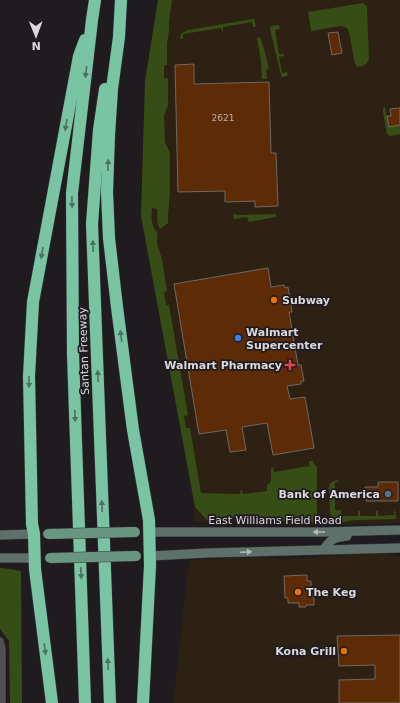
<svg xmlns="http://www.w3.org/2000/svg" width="400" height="703" viewBox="0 0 400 703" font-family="'DejaVu Sans',sans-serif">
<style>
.commercial{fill:#2d2113}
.green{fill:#364d15}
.building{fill:#5d2c06;stroke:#6e6864}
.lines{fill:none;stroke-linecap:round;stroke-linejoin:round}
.street-casing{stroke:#3b383b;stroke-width:8}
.secondary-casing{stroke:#3b383b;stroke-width:10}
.highway-casing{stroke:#3b383b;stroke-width:13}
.street{stroke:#524e52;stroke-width:7}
.secondary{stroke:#5d716a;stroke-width:9}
.highway{stroke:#78c4a3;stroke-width:12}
.primary-bridge-casing{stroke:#3b383b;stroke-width:11;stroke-linecap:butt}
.primary-bridge{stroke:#699583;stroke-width:10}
.oneway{fill:#4c7061}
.oneway2{fill:#b5b9b9}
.food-dot{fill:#e8710a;stroke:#1f1b1f;stroke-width:1.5}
.shop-dot{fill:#3f7fe0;stroke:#1f1b1f;stroke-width:1.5}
.health-dot{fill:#e0444e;stroke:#1f1b1f;stroke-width:1.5}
.service-dot{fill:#5c6f8a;stroke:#1f1b1f;stroke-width:1.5}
.labels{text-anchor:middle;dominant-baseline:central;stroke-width:3.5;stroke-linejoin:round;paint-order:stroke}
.number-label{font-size:9px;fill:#bcada6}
.poi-label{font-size:11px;font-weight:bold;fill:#dbd8db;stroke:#1f1b1f;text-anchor:start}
.street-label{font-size:11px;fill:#dbd8db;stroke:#1f1b1f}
</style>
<rect width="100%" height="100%" fill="#1f1b1f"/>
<g class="commercial">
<path d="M158 0H400V523L288 526 258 523 195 522 193 499 179 414 141 216 145 81Z"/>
<path d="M377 553 400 556V703H173L182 628 185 590 190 560 255 557 281 559 311 558 337 554Z"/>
</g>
<g class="green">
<path d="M158 0H172L169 22V30L167 44V65H164V78H168V105L164 116 165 142 170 153V189L168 216V223L160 229C156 222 158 216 157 209L152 208C151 218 151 226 158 234 155 243 159 248 161 256 164 268 165 280 167 291L164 292 166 305H169L188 415 184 416 186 428H190L201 493 240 494 241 490H242L243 494 267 491V485C275 481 268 473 272 467H273L274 472 309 466V461H314L313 463 317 467V510L318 521 316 523 305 521H285L247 518H232L208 521 195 507 141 216 145 81Z"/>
<path d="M363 3 366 6H367L369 59C367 65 363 66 358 67L355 64 349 32 347 28 342 26 311 31 308 12Z"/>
<path d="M253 19H254L256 26 255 27H253L252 22 223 27V33L221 28 183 34V39H181L180 37C181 33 184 32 188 30Z"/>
<path d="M279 25 280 29 275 30 279 54H283L284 55V56L279 57 282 73 287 72 288 74 287 76 282 77 281 75 270 29 271 26Z"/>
<path d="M260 37 265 52 269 69 266 70 267 79H262L261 61 257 38Z"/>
<path d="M384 107H385L389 126 400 125V134L390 136 387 134 383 112V109Z"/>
<path d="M234 214 239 215 276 214V217L249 222 247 217 234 219 233 215Z"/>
<path d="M338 480 339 482H335V510H341V516H358V511H360V516H376V511H378V516L394 515V511L395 510 396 519 354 520 337 523 331 517V514H330L329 486C331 481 334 481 338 480Z"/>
<path d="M0 568 11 569 21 571 22 703H10L9 641 0 629Z"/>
</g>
<g class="building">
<path d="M338 32 342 53 332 55 328 33Z"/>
<path d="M194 64V84L269 82 271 153H276L278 206 255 207V201L225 202V191L178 192 175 65Z"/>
<path d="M400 108V125L389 127 387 116H391L390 109Z"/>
<path d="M268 268 271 287 284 285 285 288 288 287 292 312H289L298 365H301L304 381H301V384L287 386 290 399 305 397 314 448 273 455 267 423 242 427 246 450 230 452 226 430 199 434 174 284Z"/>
<path d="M378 482H398V501H366L365 487H378Z"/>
<path d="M307 575V581H311V587H312V597H314V605H306V607H299V603H288V598H285L284 576Z"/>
<path d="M400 635V703H339V680L375 679V665L339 666 337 636Z"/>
</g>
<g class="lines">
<defs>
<path id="street" d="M0 641 2 649V703"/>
<g id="secondary">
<path d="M149 532H324L400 530"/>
<path d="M0 535 34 534"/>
<path d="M324 549C332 538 333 538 347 536"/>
<path d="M150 556 207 553 400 548"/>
<path d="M0 558H34"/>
</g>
<g id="highway">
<path d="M121 0 119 37 112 89 109 135 107 192 109 238 117 307 133 430 149 520 150 565 143 703"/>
<path d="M105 89 99 130 92 224 110 703"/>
<path d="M52 703 35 569 34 534 32 524 29 376 33 302 79 56 85 40"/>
<path d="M85 703 73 354 72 193 92 20 95 0"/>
</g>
</defs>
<use href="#street" class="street-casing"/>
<use href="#secondary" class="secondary-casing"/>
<use href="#highway" class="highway-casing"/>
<use href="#street" class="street"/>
<use href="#secondary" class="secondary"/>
<use href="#highway" class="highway"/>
<defs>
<g id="primary-bridge">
<path d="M48 534 135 532"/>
<path d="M50 558 136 556"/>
</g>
</defs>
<use href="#primary-bridge" class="primary-bridge-casing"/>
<use href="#primary-bridge" class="primary-bridge"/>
</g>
<defs><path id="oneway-solid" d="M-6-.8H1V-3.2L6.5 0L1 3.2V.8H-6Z"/></defs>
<g class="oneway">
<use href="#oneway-solid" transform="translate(86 72) rotate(97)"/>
<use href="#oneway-solid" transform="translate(66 125) rotate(100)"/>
<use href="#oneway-solid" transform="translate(108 165) rotate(-88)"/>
<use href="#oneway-solid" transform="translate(72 202) rotate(89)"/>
<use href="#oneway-solid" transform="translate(93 246) rotate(-92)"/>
<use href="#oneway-solid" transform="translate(42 253) rotate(100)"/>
<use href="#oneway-solid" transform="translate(121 336) rotate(-98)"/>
<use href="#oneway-solid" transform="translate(98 376) rotate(-92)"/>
<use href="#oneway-solid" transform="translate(29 382) rotate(89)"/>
<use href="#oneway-solid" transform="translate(75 416) rotate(88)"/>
<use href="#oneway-solid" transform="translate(102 506) rotate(-92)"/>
<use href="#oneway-solid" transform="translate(81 573) rotate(88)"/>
<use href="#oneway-solid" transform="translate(45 649) rotate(83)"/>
<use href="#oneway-solid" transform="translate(108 664) rotate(-92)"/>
</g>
<g class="oneway2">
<use href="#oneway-solid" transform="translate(319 532) rotate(-180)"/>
<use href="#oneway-solid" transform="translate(246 552) rotate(-2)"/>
</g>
<g class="food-dot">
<circle cx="274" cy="300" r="4"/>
<circle cx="298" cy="592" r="4"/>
<circle cx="344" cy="651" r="4"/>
</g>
<circle class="shop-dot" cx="238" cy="338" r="4"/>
<path class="health-dot" d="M288 359h4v4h4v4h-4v4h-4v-4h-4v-4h4z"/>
<circle class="service-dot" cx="388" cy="494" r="4"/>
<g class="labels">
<g class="number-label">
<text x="223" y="118">2621</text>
</g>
<g class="poi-label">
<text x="282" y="300">Subway</text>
<text x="246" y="332">Walmart<tspan x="246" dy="13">Supercenter</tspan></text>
<text x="282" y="365" text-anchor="end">Walmart Pharmacy</text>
<text x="380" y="494" text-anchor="end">Bank of America</text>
<text x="306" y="592">The Keg</text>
<text x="336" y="651" text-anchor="end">Kona Grill</text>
</g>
<g class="street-label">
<text transform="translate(84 351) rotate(-92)">Santan Freeway</text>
<text x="275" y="520">East Williams Field Road</text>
</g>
</g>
<g transform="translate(36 36) rotate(179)" stroke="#1f1b1f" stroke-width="3" paint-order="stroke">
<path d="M0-3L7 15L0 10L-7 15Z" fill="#dbd8db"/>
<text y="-6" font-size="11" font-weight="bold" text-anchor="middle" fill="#dbd8db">N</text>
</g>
</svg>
